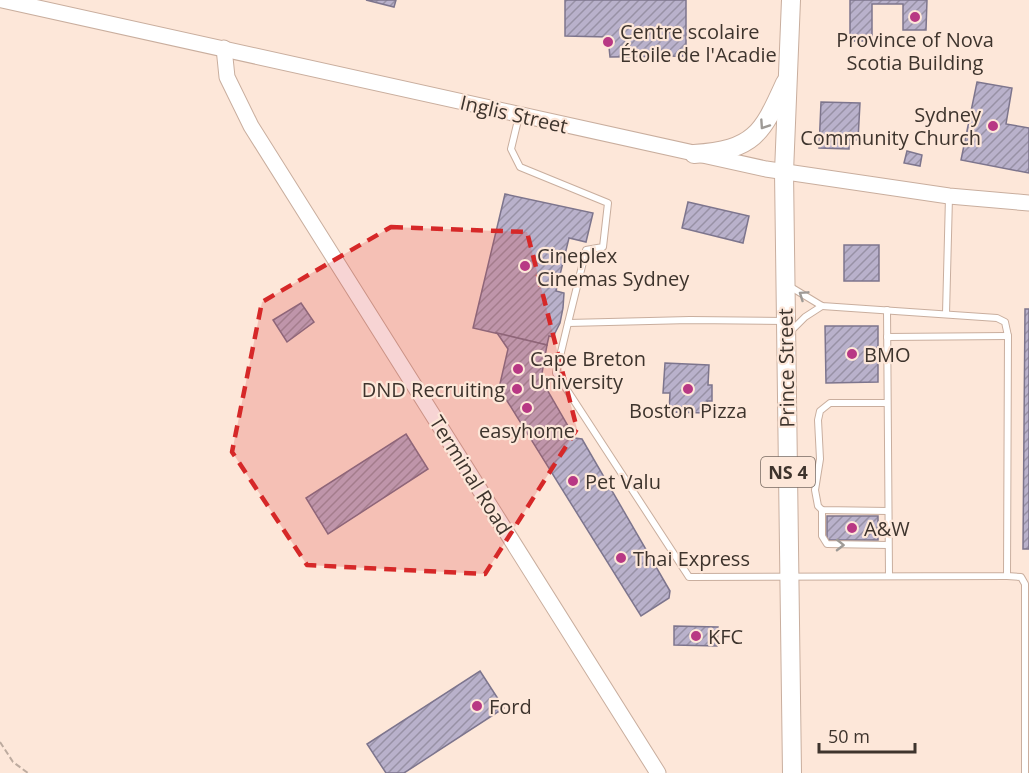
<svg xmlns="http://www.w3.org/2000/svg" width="1029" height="773" viewBox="0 0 1029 773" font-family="'Open Sans',sans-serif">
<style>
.building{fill:url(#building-hatch);stroke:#7d758d;stroke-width:1.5}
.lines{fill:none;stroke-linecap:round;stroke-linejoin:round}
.service-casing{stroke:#c9ae9e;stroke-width:8}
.tertiary-casing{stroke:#c9ae9e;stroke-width:17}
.primary-casing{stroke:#c9ae9e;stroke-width:20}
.path{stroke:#bdab9f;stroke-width:2;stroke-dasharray:6 3;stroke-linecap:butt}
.service{stroke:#fff;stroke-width:6}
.tertiary{stroke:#fff;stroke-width:15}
.primary{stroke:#fff;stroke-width:18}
.oneway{stroke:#9e9a96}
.marked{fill:#d62828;fill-opacity:0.2;stroke:#d62828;stroke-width:4.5;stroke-dasharray:12 8;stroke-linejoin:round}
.poi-dot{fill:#b83884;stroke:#fde7d9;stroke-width:2}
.labels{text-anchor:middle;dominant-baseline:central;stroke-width:4.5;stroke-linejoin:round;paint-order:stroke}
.shield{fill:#fde7d9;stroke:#776a61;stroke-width:1.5}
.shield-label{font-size:18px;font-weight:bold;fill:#3e342d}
.poi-label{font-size:20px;fill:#3e342d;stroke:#fde7d9;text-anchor:start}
.street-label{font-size:20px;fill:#3e342d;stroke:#fde7d9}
</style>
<defs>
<pattern id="building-hatch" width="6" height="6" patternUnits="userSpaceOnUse" patternTransform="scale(1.5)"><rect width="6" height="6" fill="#b9b1cb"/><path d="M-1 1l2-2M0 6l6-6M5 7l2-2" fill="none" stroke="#9891a5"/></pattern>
</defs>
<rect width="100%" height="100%" fill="#fde7d9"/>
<g class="building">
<path d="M366 0H396L394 7Z"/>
<path d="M565 0H686V56L610 57 608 37 565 36Z"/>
<path d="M850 0H927L926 30H903V4H872V41H850Z"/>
<path d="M977 82 1012 88 1006 124 1029 128V173L961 160Z"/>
<path d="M821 102 860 103 858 140H849V149L819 148Z"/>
<path d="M907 151 922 155 920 166 904 163Z"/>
<path d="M505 194 593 213 586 242 569 238 556 291 564 293 563 308 560 323 553 337 549 336 547 345 473 328Z"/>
<path d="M688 202 749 216 743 243 682 228Z"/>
<rect x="844" y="245" width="35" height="36"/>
<path d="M301 303 314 322 287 342 273 320Z"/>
<path d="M1025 309H1029V549H1023Z"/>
<path d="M825 326H878V382L826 383Z"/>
<path d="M497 333 547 345 541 379 575 438 582 439 670 591 669 598 641 616 499 388 508 349Z"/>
<path d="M665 363 709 365 708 385H712V401H707L706 413 669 412 670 393H663Z"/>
<path d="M406 434 428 469 328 534 306 498Z"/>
<rect x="827" y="516" width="51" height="24"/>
<path d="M674 626 718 627 717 646 674 645Z"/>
<path d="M480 671 504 708 404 773H386L367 744Z"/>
</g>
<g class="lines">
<defs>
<g id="service">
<path d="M519 116 511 149 520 167 608 203 603 247 586 250 568 323"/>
<path d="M887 310 889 575"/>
<path d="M946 314 949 197"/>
<path d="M785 321 690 320 568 323 556 373 689 577 1007 576 1008 336 1005 322 997 318 822 306 789 286"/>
<path d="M790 332 805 317 822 306"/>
<path d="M887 337 1008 336"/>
<path d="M887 403H830L820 411 818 420 820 459 815 490 818 506 822 510 888 511"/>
<path d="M822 510V536L827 544 888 545"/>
<path d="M1007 576 1021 577 1025 584V773"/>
</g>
<g id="tertiary">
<path d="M2 0 766 169 949 196 1029 203"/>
<path d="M224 48 227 77 251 126 658 773"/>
</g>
<g id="primary">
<path d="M791 0 784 172 792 773"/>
<path d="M694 154C754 150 762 134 785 83"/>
</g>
</defs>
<use href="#service" class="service-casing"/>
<use href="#tertiary" class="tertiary-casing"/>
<use href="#primary" class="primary-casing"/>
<path class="path" d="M0 742 13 762 28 773"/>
<use href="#service" class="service"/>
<use href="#tertiary" class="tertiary"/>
<use href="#primary" class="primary"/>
</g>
<defs><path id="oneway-chevron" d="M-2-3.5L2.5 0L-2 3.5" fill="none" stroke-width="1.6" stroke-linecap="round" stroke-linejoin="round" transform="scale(1.5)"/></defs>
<g class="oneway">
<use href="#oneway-chevron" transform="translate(764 125) rotate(124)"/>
<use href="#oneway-chevron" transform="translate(803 295) rotate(-146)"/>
<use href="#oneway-chevron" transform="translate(840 545) rotate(1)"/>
</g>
<path class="marked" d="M391 227 527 232 577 429 485 574 307 565 232 452 262 302Z"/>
<g class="poi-dot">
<circle cx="915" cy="17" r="6"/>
<circle cx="608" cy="42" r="6"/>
<circle cx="993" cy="126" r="6"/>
<circle cx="525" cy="266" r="6"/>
<circle cx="852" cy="354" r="6"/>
<circle cx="518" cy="369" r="6"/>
<circle cx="517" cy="389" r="6"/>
<circle cx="688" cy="389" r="6"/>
<circle cx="527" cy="408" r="6"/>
<circle cx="573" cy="481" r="6"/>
<circle cx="852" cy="528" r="6"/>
<circle cx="621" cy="558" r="6"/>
<circle cx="696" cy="636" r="6"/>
<circle cx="477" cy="706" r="6"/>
</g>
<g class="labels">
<rect class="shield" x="761" y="457" width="54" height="30" rx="4.5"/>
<g class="shield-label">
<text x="788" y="472">NS 4</text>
</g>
<g class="poi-label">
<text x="620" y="31">Centre scolaire<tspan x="620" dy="23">Étoile de l'Acadie</tspan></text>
<text x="915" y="39" text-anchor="middle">Province of Nova<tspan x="915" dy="23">Scotia Building</tspan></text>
<text x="981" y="114" text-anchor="end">Sydney<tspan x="981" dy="23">Community Church</tspan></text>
<text x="537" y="255">Cineplex<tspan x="537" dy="23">Cinemas Sydney</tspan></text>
<text x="864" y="354">BMO</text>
<text x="530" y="358">Cape Breton<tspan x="530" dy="23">University</tspan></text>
<text x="505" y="389" text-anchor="end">DND Recruiting</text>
<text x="688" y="410" text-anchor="middle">Boston Pizza</text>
<text x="527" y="430" text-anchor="middle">easyhome</text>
<text x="585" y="481">Pet Valu</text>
<text x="864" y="528">A&amp;W</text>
<text x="633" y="558">Thai Express</text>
<text x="708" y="636">KFC</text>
<text x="489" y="706">Ford</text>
</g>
<g class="street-label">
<text transform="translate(514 114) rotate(13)">Inglis Street</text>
<text transform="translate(786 368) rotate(-91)">Prince Street</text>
<text transform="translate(471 475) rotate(58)">Terminal Road</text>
</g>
</g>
<path d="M819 743v9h96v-9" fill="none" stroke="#3e342d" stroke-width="3"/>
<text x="828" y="743" font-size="18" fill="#3e342d" stroke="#fde7d9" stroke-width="4.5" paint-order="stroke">50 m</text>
</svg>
